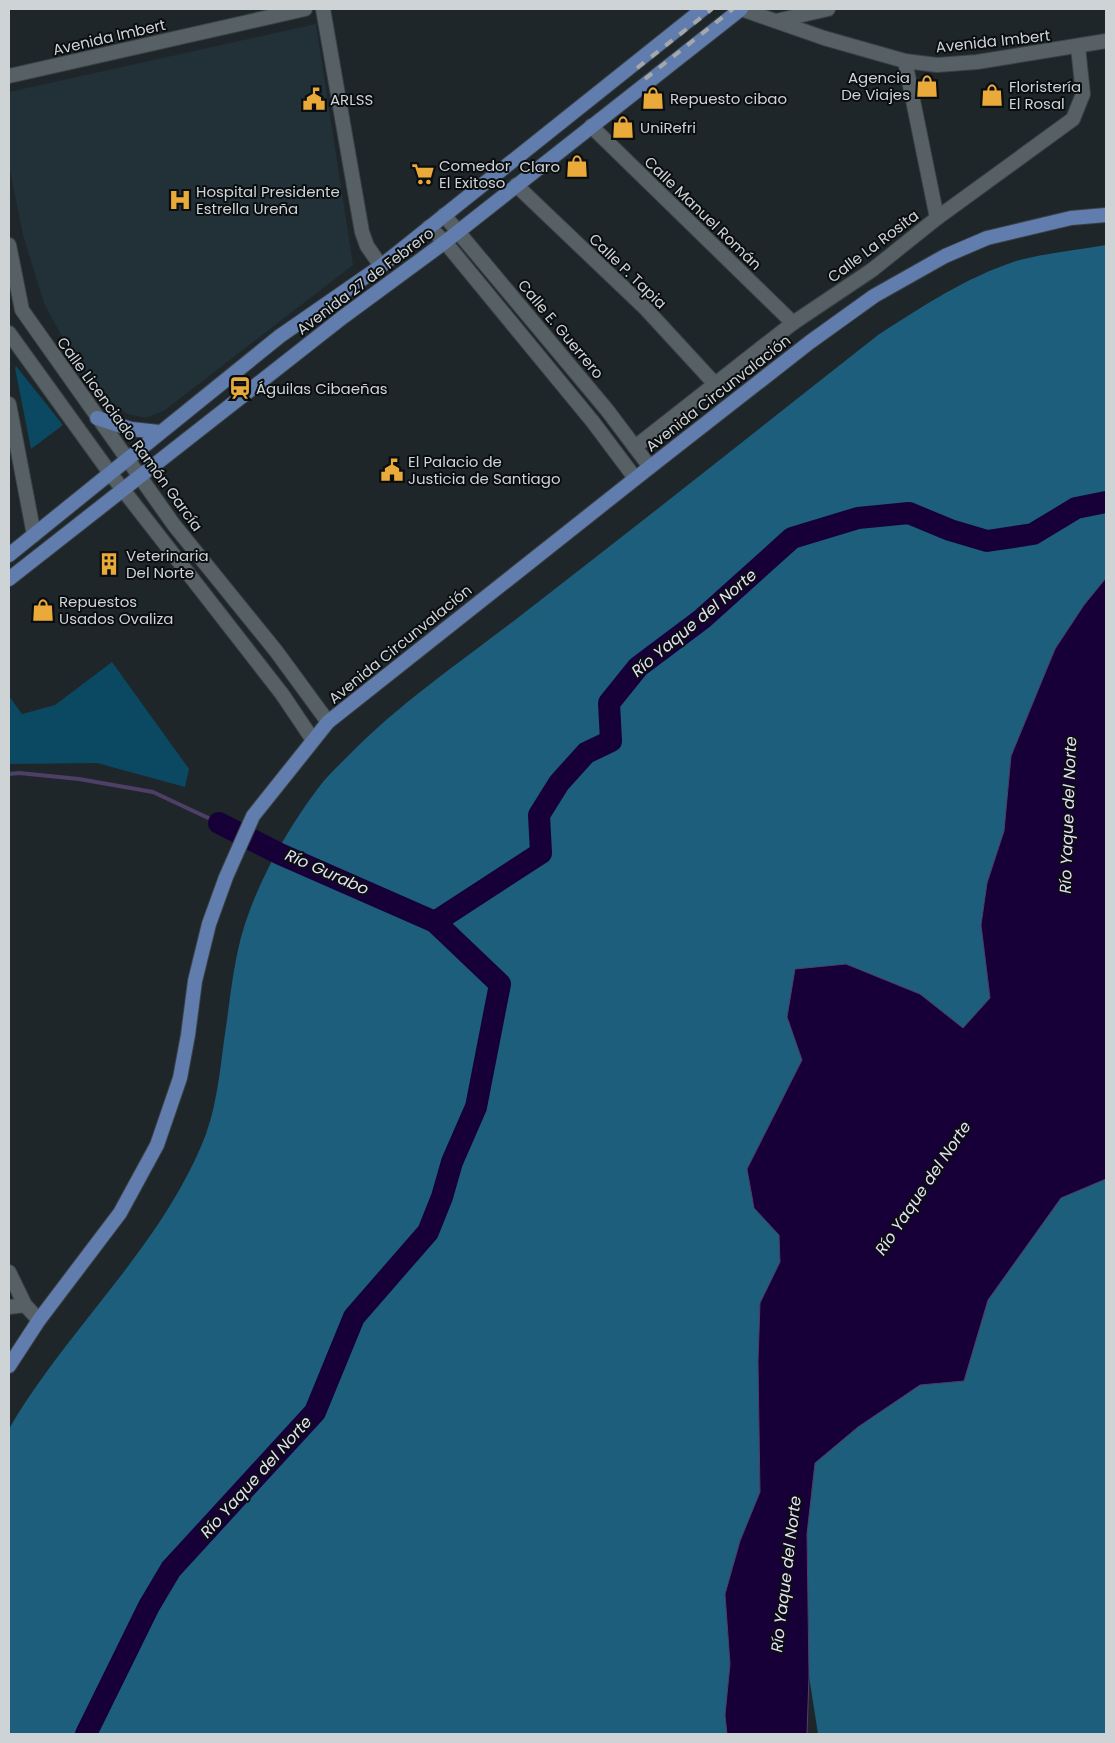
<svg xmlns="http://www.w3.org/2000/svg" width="1115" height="1743" viewBox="0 0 1115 1743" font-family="Poppins,sans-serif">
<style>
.built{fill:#223037}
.green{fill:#0b4861}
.forest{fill:#1c5e7c}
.water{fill:#170038;stroke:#4e3f67}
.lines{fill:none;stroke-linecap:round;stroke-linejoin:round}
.stream{stroke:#4e3f67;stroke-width:4}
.river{stroke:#170038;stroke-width:22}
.minor-casing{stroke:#3b4245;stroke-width:16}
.secondary-casing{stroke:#3b4245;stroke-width:16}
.primary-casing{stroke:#3b4245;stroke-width:16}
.minor{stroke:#576064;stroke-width:14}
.secondary{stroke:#576064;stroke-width:14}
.primary{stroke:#617dae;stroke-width:14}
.rail{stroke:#a2a8ab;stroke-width:4;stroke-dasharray:9 9;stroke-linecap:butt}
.labels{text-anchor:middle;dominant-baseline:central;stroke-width:4;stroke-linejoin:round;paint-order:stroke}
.street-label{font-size:15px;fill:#ced3d6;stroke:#0b0e10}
.poi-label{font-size:15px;fill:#ced3d6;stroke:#0b0e10;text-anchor:start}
.water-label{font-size:16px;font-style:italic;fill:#e3e0f3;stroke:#0b0e10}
</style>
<rect width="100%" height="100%" fill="#1e262a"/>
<path class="built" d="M316 24 353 265 165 410 146 418 127 414 108 399 92 380 61 335 44 303 23 235 9 165V92Z"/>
<g class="green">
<path d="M16 366 63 425 31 449 15 368Z"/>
<path d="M112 662 189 769 185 787 97 763 9 764V696L22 714 55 705Z"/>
</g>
<g class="forest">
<path d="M1106 245V578L1084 605 1055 649 1011 756 1004 831 987 883 981 925 990 998 963 1028 920 994 788 1017 802 1060 747 1169 754 1208 779 1235 780 1262 760 1303 758 1361 760 1492 740 1541 725 1594 730 1664 725 1715 727 1734H9V1429C68 1327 163 1246 206 1134 219 1098 221 1057 227 1020 231 990 235 956 244 927 260 877 288 828 319 787 328 775 339 765 349 755 402 701 465 659 524 613 643 521 760 428 878 335 921 307 967 277 1016 261 1045 253 1077 250 1106 245Z"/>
<path d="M1106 1179V1734H818L809 1676 807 1534 815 1463 858 1427 920 1385 964 1381 988 1300 1061 1198Z"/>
</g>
<path class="water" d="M1106 578V1179L1061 1198 988 1300 964 1381 920 1385 858 1427 815 1463 807 1534 809 1676 807 1734H727L725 1715 730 1664 725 1594 740 1541 760 1492 758 1361 760 1303 780 1262 779 1235 754 1208 747 1169 802 1060 787 1017 795 969 846 964 920 994 963 1028 990 998 981 925 987 883 1004 831 1011 756 1055 649 1084 605Z"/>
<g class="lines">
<path class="stream" d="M9 774 19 773 79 779 153 792 219 823"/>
<g class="river">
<path d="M219 823 280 854 435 922"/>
<path d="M86 1734 149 1606 171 1569 315 1412 354 1317 428 1232 442 1197 452 1162 476 1107 500 984 435 922 541 853 539 815 559 783 586 753 611 741 609 703 638 667 702 619 792 538 858 518 909 513 950 530 987 541 1033 534 1076 508 1106 502"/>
</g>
<defs>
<g id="minor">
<path d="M323 9 362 232 367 246 381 266"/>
<path d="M776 21 828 9"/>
<path d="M905 61 937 218"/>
<path d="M591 126 793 323"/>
<path d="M516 185 646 309 715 384"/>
<path d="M444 215 607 410 650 467"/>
<path d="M429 227 445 242 593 422 635 478"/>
<path d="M9 245 22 310 174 525 276 651 328 722"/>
<path d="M9 333 110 473 282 694 313 740"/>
<path d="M9 404 34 535"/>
<path d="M635 447 793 323 872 270 937 218 1073 119 1083 94 1078 47"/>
<path d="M9 1272 25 1305 39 1320"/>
<path d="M9 1307 25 1305"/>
</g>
<g id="secondary">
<path d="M741 9 824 38 905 61 937 65 977 62 1106 41"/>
<path d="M9 76 305 9"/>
</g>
<g id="primary">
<path d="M97 418 131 429 159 432"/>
<path d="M9 555 280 336 381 266 703 9"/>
<path d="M9 579 343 317 445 242 741 9"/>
<path d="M9 1366 39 1320 120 1213 157 1145 180 1078 188 1035 195 981 209 924 226 877 253 816 328 722 650 467 810 342 874 296 945 256 987 238 1071 218 1106 215"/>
</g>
</defs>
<use href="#minor" class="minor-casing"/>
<use href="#secondary" class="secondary-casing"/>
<use href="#primary" class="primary-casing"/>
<use href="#minor" class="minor"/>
<use href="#secondary" class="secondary"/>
<use href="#primary" class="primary"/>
<g class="rail">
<path d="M637 68 712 9"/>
<path d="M645 79 733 9"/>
</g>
</g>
<defs>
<symbol id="shop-bare" viewBox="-9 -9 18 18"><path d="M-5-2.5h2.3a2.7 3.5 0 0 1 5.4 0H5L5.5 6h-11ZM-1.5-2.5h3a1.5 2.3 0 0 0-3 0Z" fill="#eaaa39" stroke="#0b0e10" stroke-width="2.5" paint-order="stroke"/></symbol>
<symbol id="civic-bare" viewBox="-9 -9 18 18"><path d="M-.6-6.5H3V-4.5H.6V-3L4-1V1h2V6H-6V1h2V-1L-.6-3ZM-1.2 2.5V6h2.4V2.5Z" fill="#eaaa39" stroke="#0b0e10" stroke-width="2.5" paint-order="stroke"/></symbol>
<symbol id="supermarket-bare" viewBox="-9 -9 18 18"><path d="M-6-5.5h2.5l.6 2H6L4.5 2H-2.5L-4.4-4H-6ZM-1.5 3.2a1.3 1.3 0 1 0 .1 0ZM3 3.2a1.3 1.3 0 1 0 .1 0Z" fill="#eaaa39" stroke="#0b0e10" stroke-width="2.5" paint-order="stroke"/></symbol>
<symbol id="hospital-bare" viewBox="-9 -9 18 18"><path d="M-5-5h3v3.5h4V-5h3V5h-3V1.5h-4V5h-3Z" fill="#eaaa39" stroke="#0b0e10" stroke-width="2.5" paint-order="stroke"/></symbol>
<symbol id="station-bare" viewBox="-9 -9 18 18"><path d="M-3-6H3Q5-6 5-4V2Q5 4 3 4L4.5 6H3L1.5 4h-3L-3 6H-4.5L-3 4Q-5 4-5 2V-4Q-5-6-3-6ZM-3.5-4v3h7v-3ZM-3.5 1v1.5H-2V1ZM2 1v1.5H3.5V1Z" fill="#eaaa39" stroke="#0b0e10" stroke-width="2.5" paint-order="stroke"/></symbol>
<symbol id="building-bare" viewBox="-9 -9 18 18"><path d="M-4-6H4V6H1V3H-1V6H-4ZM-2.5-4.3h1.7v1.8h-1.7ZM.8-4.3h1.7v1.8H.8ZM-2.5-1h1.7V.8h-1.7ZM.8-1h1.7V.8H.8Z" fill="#eaaa39" stroke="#0b0e10" stroke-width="2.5" paint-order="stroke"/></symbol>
</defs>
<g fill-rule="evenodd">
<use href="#shop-bare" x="911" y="70" width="32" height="32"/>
<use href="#shop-bare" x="976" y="79" width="32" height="32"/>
<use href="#shop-bare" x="637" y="82" width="32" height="32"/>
<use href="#civic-bare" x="298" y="83" width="32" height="32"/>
<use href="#shop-bare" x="607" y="111" width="32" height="32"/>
<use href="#shop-bare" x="561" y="150" width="32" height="32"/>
<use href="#supermarket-bare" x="407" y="158" width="32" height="32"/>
<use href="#hospital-bare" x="164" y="184" width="32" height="32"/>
<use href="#station-bare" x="224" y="372" width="32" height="32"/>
<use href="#civic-bare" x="376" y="454" width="32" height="32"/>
<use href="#building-bare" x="93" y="548" width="32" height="32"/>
<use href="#shop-bare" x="27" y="594" width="32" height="32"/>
</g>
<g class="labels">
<g class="street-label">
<text transform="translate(109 37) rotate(-13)">Avenida Imbert</text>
<text transform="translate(993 41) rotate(-6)">Avenida Imbert</text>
<text transform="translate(703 213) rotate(44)">Calle Manuel Román</text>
<text transform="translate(873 246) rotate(-37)">Calle La Rosita</text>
<text transform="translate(628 271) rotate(44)">Calle P. Tapia</text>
<text transform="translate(365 281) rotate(-37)">Avenida 27 de Febrero</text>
<text transform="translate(561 329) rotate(50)">Calle E. Guerrero</text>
<text transform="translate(718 393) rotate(-38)">Avenida Circunvalación</text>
<text transform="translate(130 434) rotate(54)">Calle Licenciado Ramón García</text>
<text transform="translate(400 644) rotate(-39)">Avenida Circunvalación</text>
</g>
<g class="poi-label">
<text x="910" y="77" text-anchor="end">Agencia<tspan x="910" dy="17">De Viajes</tspan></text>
<text x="1009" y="86">Floristería<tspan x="1009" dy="17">El Rosal</tspan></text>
<text x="670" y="98">Repuesto cibao</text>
<text x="330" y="99">ARLSS</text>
<text x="640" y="127">UniRefri</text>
<text x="439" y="165">Comedor<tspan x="439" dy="17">El Exitoso</tspan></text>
<text x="560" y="166" text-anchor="end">Claro</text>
<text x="196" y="191">Hospital Presidente<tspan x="196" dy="17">Estrella Ureña</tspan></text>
<text x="256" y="388">Águilas Cibaeñas</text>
<text x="408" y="461">El Palacio de<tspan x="408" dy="17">Justicia de Santiago</tspan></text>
<text x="126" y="555">Veterinaria<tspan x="126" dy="17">Del Norte</tspan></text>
<text x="59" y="601">Repuestos<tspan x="59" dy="17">Usados Ovaliza</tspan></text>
</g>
<g class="water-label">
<text transform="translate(694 623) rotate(-40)">Río Yaque del Norte</text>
<text transform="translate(1068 815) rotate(-88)">Río Yaque del Norte</text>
<text transform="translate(327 872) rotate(24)">Río Gurabo</text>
<text transform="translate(923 1188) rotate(-56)">Río Yaque del Norte</text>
<text transform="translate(256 1477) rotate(-48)">Río Yaque del Norte</text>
<text transform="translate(786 1574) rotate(-83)">Río Yaque del Norte</text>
</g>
</g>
<rect width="1115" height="1743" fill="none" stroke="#ced3d6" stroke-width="20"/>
</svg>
